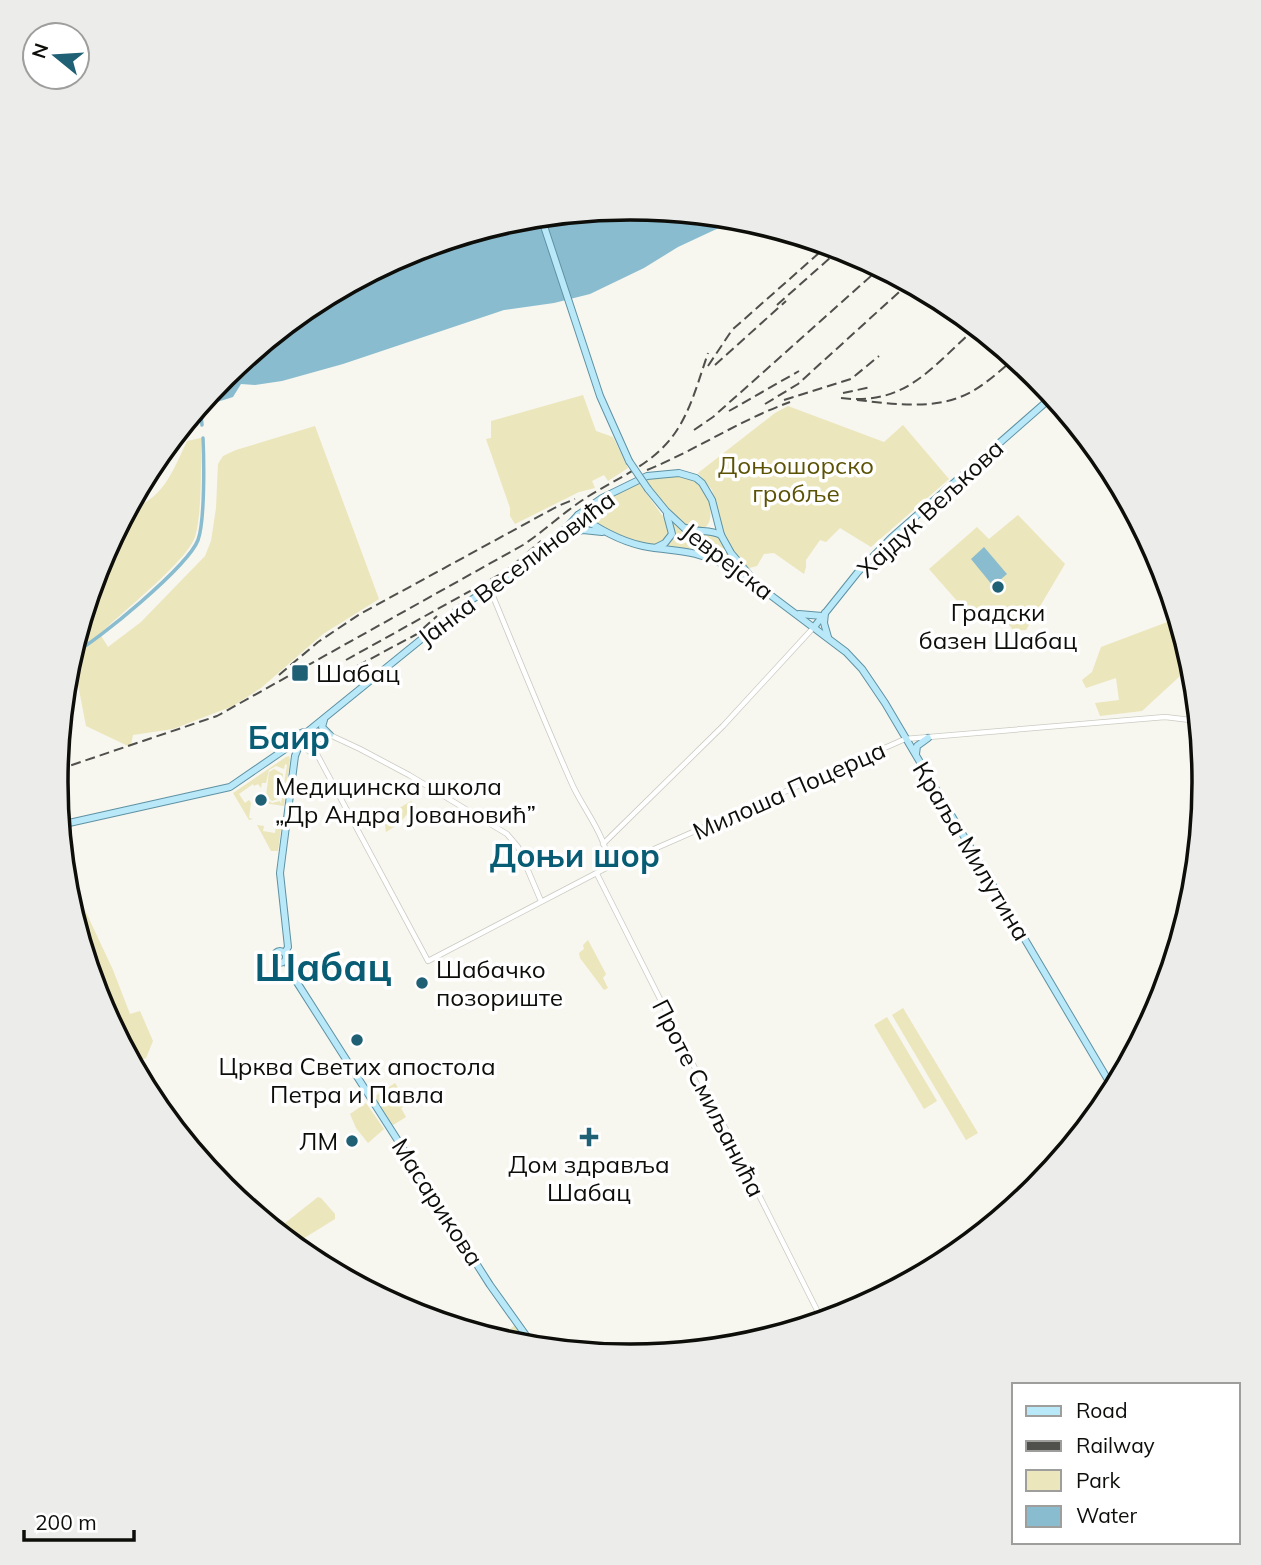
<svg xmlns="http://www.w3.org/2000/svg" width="1261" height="1565" viewBox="0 0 1261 1565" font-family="Mulish,sans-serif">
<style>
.green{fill:#ebe6bb}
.water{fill:#8abccf}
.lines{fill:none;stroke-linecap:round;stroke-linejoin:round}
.canal{stroke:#8abccf;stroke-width:3.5}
.minor-casing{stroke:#cbcbc3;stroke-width:6}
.major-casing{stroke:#5e92a3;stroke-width:8}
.minor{stroke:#fff;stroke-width:4.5}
.major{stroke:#b9e8f9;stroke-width:6}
.rail{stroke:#4f4f4b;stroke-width:2;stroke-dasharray:10 5;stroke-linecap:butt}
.major-bridge-casing{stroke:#5e92a3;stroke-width:8;stroke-linecap:butt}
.major-bridge{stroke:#b9e8f9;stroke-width:6}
.poi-dot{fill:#1f6074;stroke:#fff;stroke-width:2.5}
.labels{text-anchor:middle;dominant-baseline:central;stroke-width:7;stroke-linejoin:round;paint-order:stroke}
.park-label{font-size:24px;fill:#5b5205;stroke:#fff}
.street-label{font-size:24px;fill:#0d0d0a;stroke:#fff}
.poi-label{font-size:24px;fill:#0d0d0a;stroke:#fff}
.district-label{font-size:32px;font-weight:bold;fill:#085d74;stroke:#fff}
.town-label{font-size:38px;font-weight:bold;fill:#085d74;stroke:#fff}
.rim{fill:none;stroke:#0d0d0a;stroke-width:3.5}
</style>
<rect width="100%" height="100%" fill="#f7f6ef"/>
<g class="green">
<path d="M583 395 596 431 613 437 628 468 608 481 604 475 592 481 595 488 579 492 515 524 510 516V508L486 439 491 438V421Z"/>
<path d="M788 406 884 442 903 425 949 479 871 547 840 528 826 542 820 540 806 560V567L804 574 774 553 764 554 757 566 749 568 733 553 724 536 712 490 698 473 775 413Z"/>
<path d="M315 426 379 599 323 634 261 688 233 706 173 729 133 735 131 745 128 746 86 726 76 674 81 654 75 646 100 562 129 508C163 502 174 468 187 441L201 438C201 463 202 515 195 537 187 561 121 613 100 634L108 647 141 622 205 556 211 541 216 508 218 464 223 456 236 450Z"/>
<path d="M673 475C680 476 689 476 694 480 716 495 719 545 684 525 669 515 655 494 645 479Z"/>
<path d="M639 483 669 525V537L658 544C632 547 606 529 584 516L620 491Z"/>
<path d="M1018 515 1065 564 1026 630 1014 631 993 605 972 618 929 569 977 527 989 539Z"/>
<path d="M672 520 713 556 688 549 666 546 674 535Z"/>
<path d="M711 532 718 535 745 573 695 534Z"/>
<path d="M1178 618 1192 665 1142 711 1100 716 1095 703 1119 700 1116 678 1086 688 1082 680 1092 672 1101 647Z"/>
<path d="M286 757 289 756 290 760 284 806 264 803 265 798 272 803 280 801 281 804 287 765 285 764 284 769 276 766 269 770 266 783H262L261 788 258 784 254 786 253 784 239 794 245 803 249 800 251 803 249 818 253 819 249 820 233 793Z"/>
<path d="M274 769 283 774 280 798 272 801 266 796 269 772Z"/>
<path d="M411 801 415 804 400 823 386 832 385 825 388 815Z"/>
<path d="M277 820 282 822 278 851H271L257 825 264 826 263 831 275 833Z"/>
<path d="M83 906 113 970 130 1014 140 1011 153 1041 146 1058 132 1063 100 1002 72 910Z"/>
<path d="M588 940 606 974 603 978 608 988 604 990 580 958 579 953 584 949 583 945Z"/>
<path d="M903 1008 978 1133 966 1140 892 1015Z"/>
<path d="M887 1017 937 1101 924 1109 874 1025Z"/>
<path d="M395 1083 408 1104 401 1108 406 1117 393 1125 374 1097Z"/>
<path d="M366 1103 384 1129 368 1143 356 1128 350 1114Z"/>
<path d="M318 1197 321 1198 335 1214V1219L293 1245 275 1231Z"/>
<path d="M516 1324 531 1347 498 1340Z"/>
</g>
<g class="water">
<path d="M631 208 738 219 678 247 644 268 590 294 554 303 504 310 343 364 282 381 255 385 241 384 233 397 198 408 225 376 312 305 411 252 519 219Z"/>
<path d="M984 547 1007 574 993 586 971 559Z"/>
</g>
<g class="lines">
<g class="canal">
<path d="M200 406 202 425"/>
<path d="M78 635 83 646"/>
<path d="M72 654C98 641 188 566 198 540 205 521 204 460 203 438"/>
</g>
<defs>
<g id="minor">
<path d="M490 589C517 654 543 719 572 784 583 809 609 839 608 867"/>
<path d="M312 736 330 735 360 749 409 775 507 834 518 847 541 901"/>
<path d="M313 742 325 737"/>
<path d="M312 745 428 961 608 867 620 864 905 739 1165 717 1199 721"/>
<path d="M306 749 316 756"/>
<path d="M603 844 723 726 814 627"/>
<path d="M597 874 823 1322"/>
</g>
<g id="major">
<path d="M541 217 600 396 629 461"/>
<path d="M648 489 666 511 696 539 846 652 862 669 885 703 1114 1090"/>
<path d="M578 515C598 528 619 541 643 546 675 552 693 549 723 564"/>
<path d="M686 528C698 533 709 529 721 535"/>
<path d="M558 537 583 530 602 532"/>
<path d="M657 547 665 543 672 534 667 515"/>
<path d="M825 613 824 623 828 637"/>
<path d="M799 614 822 616"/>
<path d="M814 627 858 572 891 538 1053 396"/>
<path d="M324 720 322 727 330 735"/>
<circle cx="305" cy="740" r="8"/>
<path d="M307 732 466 603 516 573 557 538 578 515 602 498 647 476 679 473 696 478 702 483 712 500 721 535 731 553 752 578"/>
<path d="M916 754 917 746 928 738"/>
<path d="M60 825 230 787 297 741"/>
<circle cx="280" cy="957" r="6"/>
<path d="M285 953 288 947 280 873 295 756 299 746"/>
<path d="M286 958 291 973 490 1285 535 1348"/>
</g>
</defs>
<use href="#minor" class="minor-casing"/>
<use href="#major" class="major-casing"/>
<use href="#minor" class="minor"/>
<use href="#major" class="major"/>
<g class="rail">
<path d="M777 305 840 249"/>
<path d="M715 365 786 301"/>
<path d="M708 366 732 330 828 245"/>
<path d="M843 393 871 387"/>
<path d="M841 398C907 406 931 367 977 327"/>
<path d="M784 400 851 379 879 356"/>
<path d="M857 400C894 404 936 411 971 392 987 383 1001 370 1015 358"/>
<path d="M765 404 798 384 909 283"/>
<path d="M729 411 799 371"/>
<path d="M694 430 713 417 880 268"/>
<path d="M647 470C696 450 740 420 790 402"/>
<path d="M346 660 506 571 541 541"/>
<path d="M279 675 318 642 360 614 558 506 575 499"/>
<path d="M331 680 417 634 437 616"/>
<path d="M57 770 217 716 523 545C544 531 563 513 584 499 616 478 652 466 675 433 691 410 699 379 708 353"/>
</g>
<defs>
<path id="major-bridge" d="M629 461 648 489"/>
</defs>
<use href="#major-bridge" class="major-bridge-casing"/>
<use href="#major-bridge" class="major-bridge"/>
</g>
<g class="poi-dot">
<circle cx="998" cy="587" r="7"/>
<rect x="291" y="664" width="18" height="18" rx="3.5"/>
<circle cx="261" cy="800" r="7"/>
<circle cx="422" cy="983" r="7"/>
<circle cx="357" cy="1040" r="7"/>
<path d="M585.5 1126.5h7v7h7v7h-7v7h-7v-7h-7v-7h7z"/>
<circle cx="352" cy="1141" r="7"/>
</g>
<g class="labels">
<g class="park-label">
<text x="796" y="465">Доњошорско<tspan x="796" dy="28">гробље</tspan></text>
</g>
<g class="street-label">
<text transform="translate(930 508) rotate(-43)">Хајдук Вељкова</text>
<text transform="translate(728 561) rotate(38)">Јеврејска</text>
<text transform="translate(516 568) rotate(-37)">Јанка Веселиновића</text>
<text transform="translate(789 790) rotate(-24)">Милоша Поцерца</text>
<text transform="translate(972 851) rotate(59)">Краља Милутина</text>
<text transform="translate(709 1098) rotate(63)">Проте Смиљанића</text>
<text transform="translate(438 1202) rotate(57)">Масарикова</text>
</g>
<g class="poi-label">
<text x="998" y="612">Градски<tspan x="998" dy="28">базен Шабац</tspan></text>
<text x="316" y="673" text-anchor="start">Шабац</text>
<text x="275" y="786" text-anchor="start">Медицинска школа<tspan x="275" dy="28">„Др Андра Јовановић”</tspan></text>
<text x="436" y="969" text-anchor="start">Шабачко<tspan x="436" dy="28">позориште</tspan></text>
<text x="357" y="1066">Црква Светих апостола<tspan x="357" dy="28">Петра и Павла</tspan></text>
<text x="338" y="1141" text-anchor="end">ЛМ</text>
<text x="589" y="1164">Дом здравља<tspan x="589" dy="28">Шабац</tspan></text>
</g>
<g class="district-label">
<text x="289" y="737">Баир</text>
<text x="575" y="855">Доњи шор</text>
</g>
<g class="town-label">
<text x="323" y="967">Шабац</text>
</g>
</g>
<path d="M0 0H1261V1565H0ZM68 782a562 562 0 1 1 1124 0a562 562 0 1 1-1124 0Z" fill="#ececeb" fill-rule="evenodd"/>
<path class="rim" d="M68 782a562 562 0 1 1 1124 0a562 562 0 1 1-1124 0Z"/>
<rect x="1012" y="1383" width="228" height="161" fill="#ffffff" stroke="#9e9e9d" stroke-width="2"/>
<rect x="1026" y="1406" width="35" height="10" fill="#b9e8f9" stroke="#9e9e9d" stroke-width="2"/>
<text x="1076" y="1418" font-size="21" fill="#0d0d0a">Road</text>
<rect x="1026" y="1441" width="35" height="10" fill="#4f4f4b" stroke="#9e9e9d" stroke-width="2"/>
<text x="1076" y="1453" font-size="21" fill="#0d0d0a">Railway</text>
<rect x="1026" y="1470" width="35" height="21" fill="#ebe6bb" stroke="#9e9e9d" stroke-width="2"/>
<text x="1076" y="1488" font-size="21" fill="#0d0d0a">Park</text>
<rect x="1026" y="1506" width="35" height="21" fill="#8abccf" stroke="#9e9e9d" stroke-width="2"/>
<text x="1076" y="1523" font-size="21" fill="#0d0d0a">Water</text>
<g transform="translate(56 56) rotate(288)"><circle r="33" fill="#ffffff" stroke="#9e9e9d" stroke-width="2"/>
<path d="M0-5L12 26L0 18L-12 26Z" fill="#1f6074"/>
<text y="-10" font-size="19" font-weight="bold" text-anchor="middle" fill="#0d0d0a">N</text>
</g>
<path d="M24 1530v10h110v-10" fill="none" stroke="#0d0d0a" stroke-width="3.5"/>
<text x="35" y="1530" font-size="21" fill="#0d0d0a" stroke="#ffffff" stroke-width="5" paint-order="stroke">200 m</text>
</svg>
